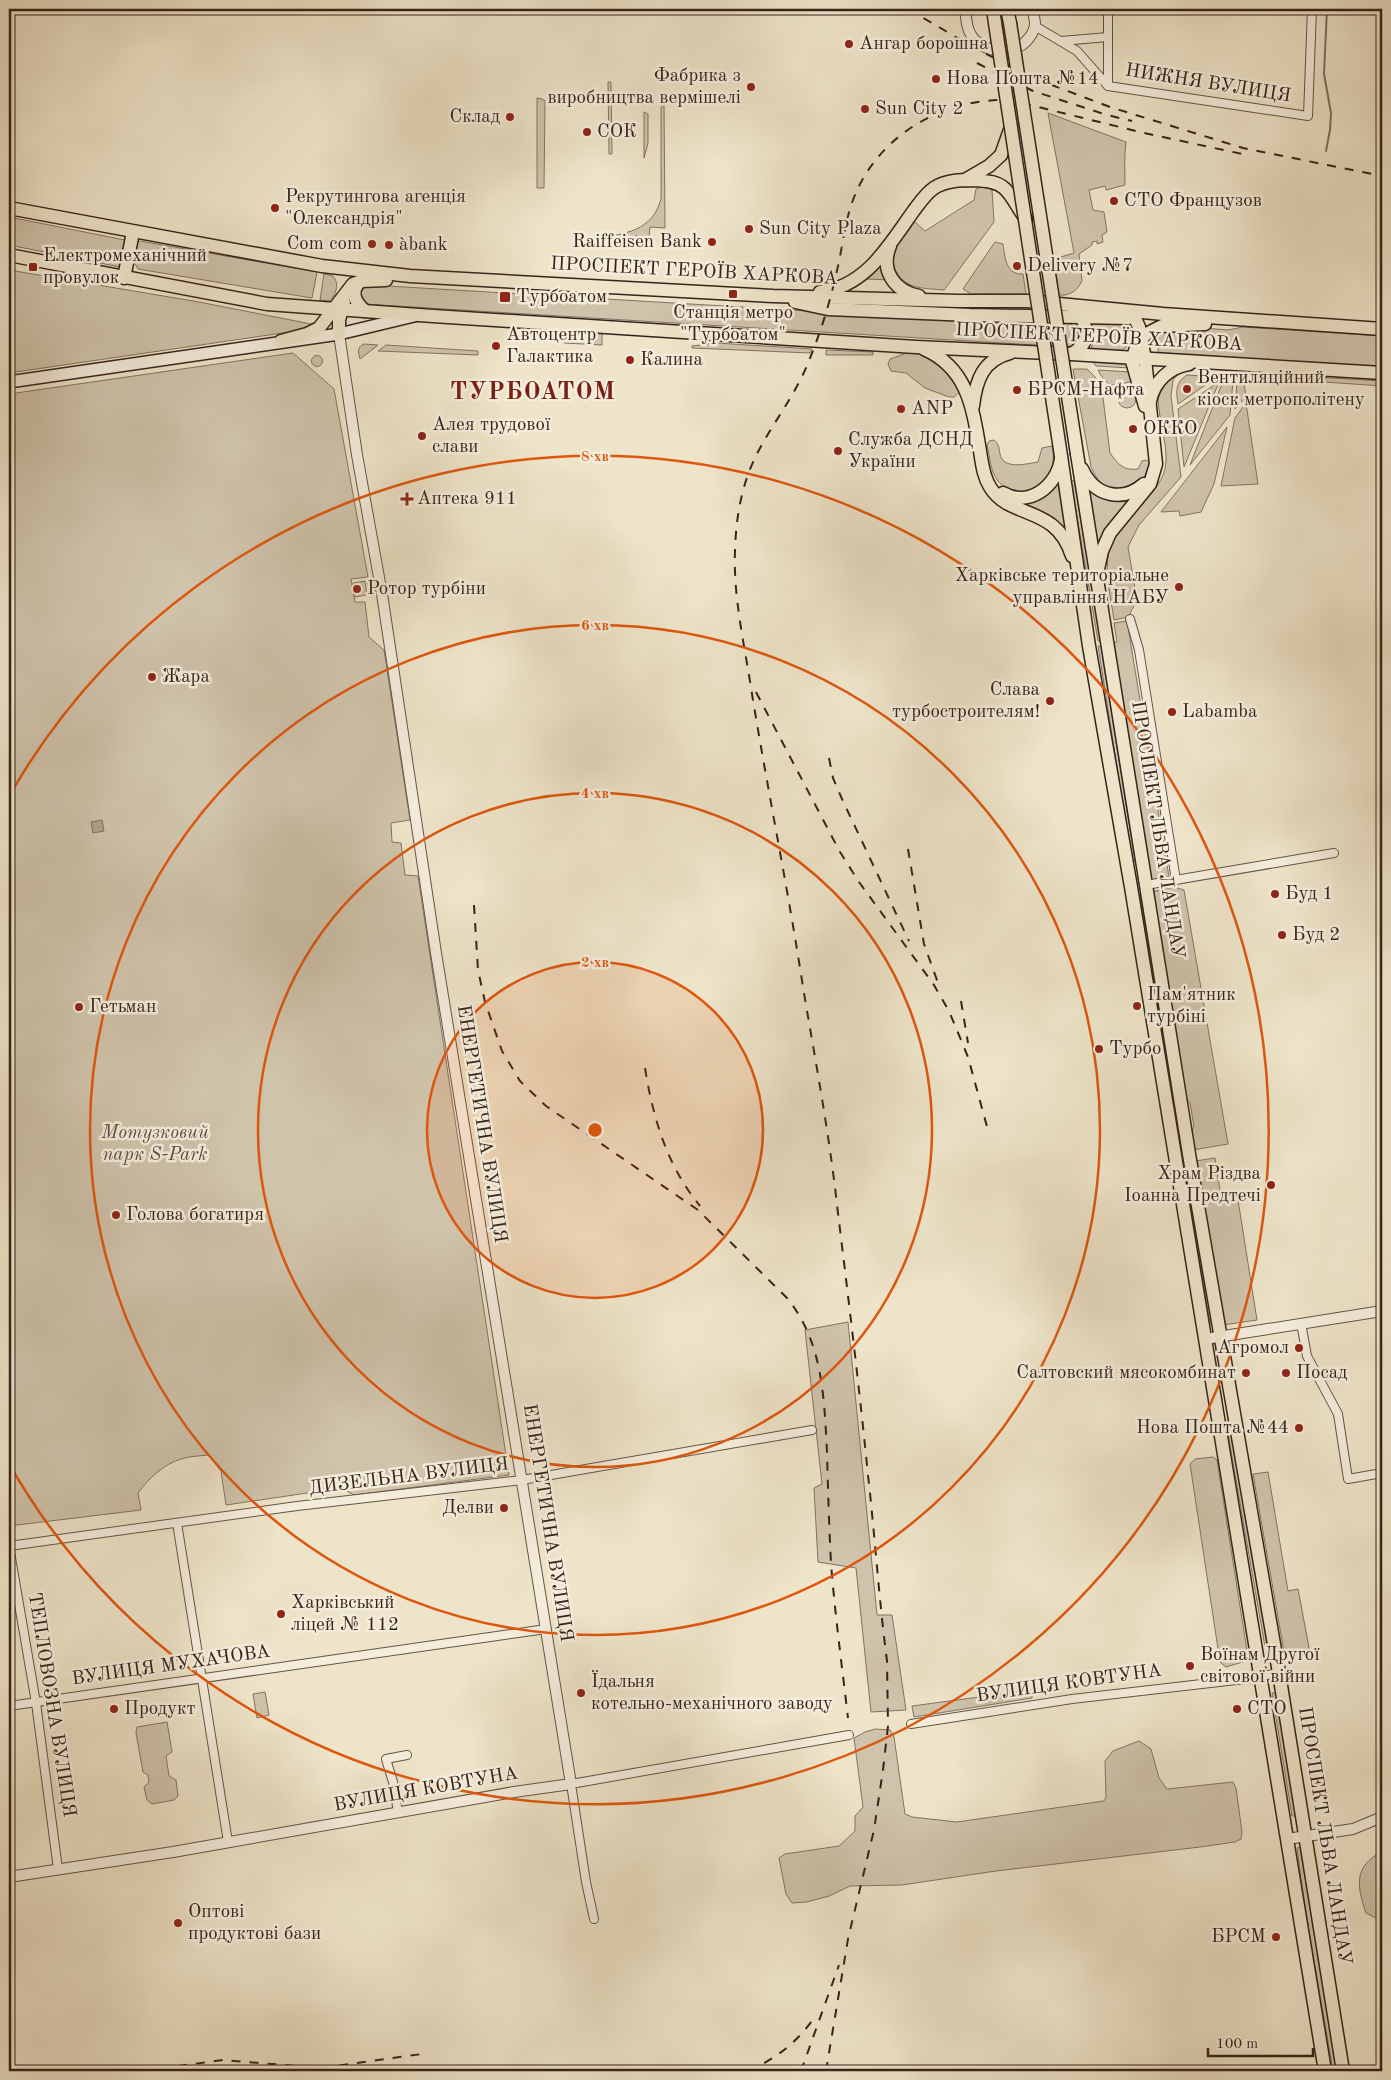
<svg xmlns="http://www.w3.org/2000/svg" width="1391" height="2080" viewBox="0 0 1391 2080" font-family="'Old Standard TT',serif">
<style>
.green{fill:#cfc3ab;stroke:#837362}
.water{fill:#b0a28e;stroke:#806f60}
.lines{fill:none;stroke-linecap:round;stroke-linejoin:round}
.stream{stroke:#806f60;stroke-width:2}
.minor-casing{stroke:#655346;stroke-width:10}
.tertiary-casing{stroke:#655346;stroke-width:12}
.secondary-casing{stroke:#37231a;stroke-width:14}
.primary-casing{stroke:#37231a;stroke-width:15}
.minor{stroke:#f4eddc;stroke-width:8}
.tertiary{stroke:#f4eddc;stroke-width:10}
.secondary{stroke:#f4eddc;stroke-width:11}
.primary{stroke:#eee4c9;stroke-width:12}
.rail{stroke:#37231a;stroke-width:2;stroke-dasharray:9 9;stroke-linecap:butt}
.primary-bridge-casing{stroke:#37231a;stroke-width:15;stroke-linecap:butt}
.primary-bridge{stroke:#eee4c9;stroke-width:12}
.ring{fill:none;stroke:#df560d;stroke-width:2.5}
.poi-dot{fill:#8f2418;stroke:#f4eddc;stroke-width:2}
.labels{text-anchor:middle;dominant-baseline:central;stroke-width:5;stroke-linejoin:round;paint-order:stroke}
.poi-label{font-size:19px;fill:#37231a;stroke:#f4eddc;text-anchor:start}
.street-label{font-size:19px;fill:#37231a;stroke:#f4eddc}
.park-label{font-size:19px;font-style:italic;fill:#5d4b3e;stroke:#f4eddc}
.district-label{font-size:24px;font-weight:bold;letter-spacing:1px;fill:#7a1f14;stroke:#f4eddc}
.centre{fill:#df560d;stroke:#f4eddc;stroke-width:2.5}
.ring-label{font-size:15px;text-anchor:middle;font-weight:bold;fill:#df560d;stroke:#f4eddc;stroke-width:5;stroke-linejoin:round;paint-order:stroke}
</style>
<rect width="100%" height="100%" fill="#eee4c9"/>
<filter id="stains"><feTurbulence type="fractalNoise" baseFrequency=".004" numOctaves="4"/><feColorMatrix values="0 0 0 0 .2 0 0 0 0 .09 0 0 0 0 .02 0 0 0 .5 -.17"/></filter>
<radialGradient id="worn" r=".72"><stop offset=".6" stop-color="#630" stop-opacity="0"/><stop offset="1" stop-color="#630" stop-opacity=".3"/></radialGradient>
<g class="green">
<path d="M608 82H611L612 154H609Z"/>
<path d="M537 98 542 99 545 101 544 188H537Z"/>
<path d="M664 102 665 228 650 227 649 237 634 236 633 241 596 239C625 233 652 232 661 199V108Z"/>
<path d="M644 112 648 114V143L644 158Z"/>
<path d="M1048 113 1126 142C1124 156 1125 171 1125 185L1106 190 1105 186 1089 190 1093 210 1104 212 1107 232 1102 235 1103 242 1097 244V241L1092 242V245L1079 254 1082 281C1077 291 1070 296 1059 295L1054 259 1074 253Z"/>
<path d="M984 186 992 190 994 222 944 290C934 289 922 289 913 286 899 281 889 265 894 251 898 241 908 231 915 222L925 231 974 200 976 189Z"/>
<path d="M9 217 125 240 120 267 9 245Z"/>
<path d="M140 241 317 272 312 298 138 269 134 262 136 244Z"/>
<path d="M995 242 1003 244C1005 258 1006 275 1023 274L1026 294H971L963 289Z"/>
<path d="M881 260 890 280 866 279Z"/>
<path d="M9 270 199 302 311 324 303 330 9 373Z"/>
<path d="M324 274 333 276C340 284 336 295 329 301L320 300Z"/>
<path d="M371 285 825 312 1065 322C1077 325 1080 333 1078 344L1067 347 363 304 358 288Z"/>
<path d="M1090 322 1124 323 1131 333 1129 345 1121 351 1091 350 1094 336Z"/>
<path d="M1192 327 1228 330 1243 327 1382 336V368L1158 353 1159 331Z"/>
<path d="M564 330 602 332V345L564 343Z"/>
<path d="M716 343 812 349 810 353 692 348V346Z"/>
<path d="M364 344 378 345 360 359C358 352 357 347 364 344Z"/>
<path d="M386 345 478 351V355L378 351Z"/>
<path d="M826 350 873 352V355H826Z"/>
<path d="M293 353 334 389 368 577 351 579 355 602H365L369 637 384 650 410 820 391 823 392 842 401 843 405 875 418 876 509 1475 354 1495 341 1488 226 1505 221 1471 209 1455C200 1456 190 1456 181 1459 164 1464 148 1479 138 1493L141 1510 9 1526V394Z"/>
<path d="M907 353H921L948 371 960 392 954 397H949L925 388 906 373 891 371 888 364 890 359Z"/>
<circle cx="317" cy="361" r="5.5"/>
<path d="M1093 362 1127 364 1130 368 1096 366Z"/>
<path d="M1073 369H1087L1096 378 1102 390 1110 453C1118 464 1123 471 1138 469L1142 461 1146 460 1150 463C1148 480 1126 496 1108 488 1099 484 1095 475 1091 467Z"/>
<path d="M1098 370 1131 372 1134 381C1114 385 1109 391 1098 370Z"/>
<path d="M1173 374H1178L1173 380 1171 396 1181 477 1139 525 1128 547 1137 600 1128 617 1114 620C1111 598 1104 572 1109 551 1116 517 1165 496 1166 461 1167 443 1159 419 1158 400L1161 391Z"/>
<path d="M1265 374 1382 381V386L1266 378Z"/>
<path d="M1187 375 1217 377 1178 404C1176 391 1175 383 1187 375Z"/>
<path d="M1223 381H1233L1230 415 1190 465Z"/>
<path d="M1219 382 1184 467 1178 409Z"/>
<path d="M1237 382H1244L1246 397 1235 409Z"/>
<circle cx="1127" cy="399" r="9"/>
<path d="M1246 403 1258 484 1221 486 1235 418Z"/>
<path d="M1227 427 1214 484 1201 512 1180 516 1179 511 1161 512Z"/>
<path d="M994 440C999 444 999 448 1000 454 1003 470 1026 464 1038 462L1042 448 1052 446C1058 471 1043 498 1014 491 1007 489 1003 487 998 481 990 471 990 457 987 445L989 441Z"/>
<path d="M1074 480 1101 641H1098L1071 481Z"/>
<path d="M1057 483 1058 485 1066 531 1025 504Z"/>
<path d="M1092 492 1128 501 1101 541 1097 539 1089 494Z"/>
<path d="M374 579 376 594 370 595 367 580Z"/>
<path d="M365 581 367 595 355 597 353 583Z"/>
<path d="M1127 621 1169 877 1148 881 1112 643 1117 642 1114 623Z"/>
<path d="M1098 646H1101L1135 861 1132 862Z"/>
<path d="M1174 887 1184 890 1228 1144 1193 1150 1190 1132 1194 1127 1190 1103 1183 1094 1151 892Z"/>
<path d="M1140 896H1142L1213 1324H1210Z"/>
<path d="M1215 1158 1222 1203 1238 1200 1257 1320 1223 1325 1195 1161Z"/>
<path d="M848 1322 877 1615H892L906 1710 871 1712 856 1568 818 1562 814 1488 822 1484 805 1330Z"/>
<path d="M1231 1433 1268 1647H1265L1228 1434Z"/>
<path d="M1213 1457 1217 1460 1248 1657 1246 1661 1226 1667 1220 1662 1190 1464 1195 1459Z"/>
<path d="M1268 1472 1288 1591 1298 1589 1310 1653 1284 1652 1253 1474Z"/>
<path d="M1032 1690V1698L914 1717 912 1706Z"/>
<path d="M265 1692 269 1715 257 1718 253 1694Z"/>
<path d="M1272 1693H1276L1296 1816H1292Z"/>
<path d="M167 1722 172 1752 166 1756 169 1776 176 1780 178 1796 174 1800 152 1804 147 1800 144 1787 149 1782 148 1775 143 1772 136 1733 137 1727Z"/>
<path d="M875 1729 890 1730 894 1737 905 1814 912 1817 957 1822 1104 1801 1106 1797 1105 1761 1113 1751 1139 1741 1151 1749 1159 1778 1167 1789 1233 1782 1236 1788 1242 1832 1241 1839 1235 1842 1200 1847 996 1871 902 1885 850 1886 829 1896 807 1902 792 1903 786 1894 779 1858 785 1854 839 1846 855 1831V1816L863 1807 854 1738 865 1732Z"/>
<path d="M1300 1847 1337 2071H1333C1321 1997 1306 1923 1297 1848Z"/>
<path d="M1382 1852V1921L1366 1913C1357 1887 1353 1866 1382 1852Z"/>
</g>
<path class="water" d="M102 820 104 831 93 833 91 822Z"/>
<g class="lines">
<path class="stream" d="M1326 151 1330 130 1331 113 1324 74 1327 9"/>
<defs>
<g id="minor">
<path d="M1108 9V86"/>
<path d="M1035 26 1077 51 1108 86 1308 116 1312 9"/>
<path d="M1061 41 1108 37"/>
<path d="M1130 619 1139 650 1176 880"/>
<path d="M1146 885 1334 853"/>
<path d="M1301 1323 1307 1356 1338 1414 1348 1479 1382 1473"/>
<path d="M177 1523 228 1842"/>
<path d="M9 1546 297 1506 522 1480 812 1430"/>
<path d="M9 1546 36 1703 58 1869"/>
<path d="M9 1706 546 1629"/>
<path d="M911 1724 1072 1699 1245 1679 1279 1673"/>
<path d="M398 1812 393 1782 386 1759 407 1755"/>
<path d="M594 1919 586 1882 571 1784 849 1735"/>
</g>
<g id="tertiary">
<path d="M965 9C966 15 966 22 968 28 975 53 1014 59 1029 38 1032 34 1035 29 1035 24 1035 19 1033 14 1033 9"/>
<path d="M1205 1339 1382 1311"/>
<path d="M1287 1839 1353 1829 1382 1817"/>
<path d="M9 1877 173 1852 514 1792 571 1784 436 953 382 594 357 455 339 334"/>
</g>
<path id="secondary" d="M9 382 339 334 414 316"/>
<g id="primary">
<path d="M993 9 995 23"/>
<path d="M1007 9 1010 23"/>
<path d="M965 180 989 166 1001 155 1011 127"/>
<path d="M9 208 322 266 410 276 773 296 958 301H1028L1163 314 1382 329"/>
<path d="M890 246C880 270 894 291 919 296"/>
<path d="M9 255 267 304 433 316 916 347 1071 354 1382 373"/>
<path d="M124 278 133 232"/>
<path d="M361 281C349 291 355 302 365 311"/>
<path d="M820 292C865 287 888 247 912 213 919 204 925 194 934 188 946 180 962 180 975 180 985 181 996 181 1004 188 1013 196 1018 209 1026 219"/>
<path d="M795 302 828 309 970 315 1129 318"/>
<path d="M339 334V320L344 302"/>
<path d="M281 341 307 334 319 328 353 284 361 281 386 280"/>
<path d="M924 349C968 368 973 409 980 451 982 463 983 476 990 487 1010 520 1056 504 1072 556"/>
<path d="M1071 354C1091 344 1089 327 1077 311"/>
<path d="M1150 401C1154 381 1170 367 1189 364"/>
<path d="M973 406C976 380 983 360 1010 353"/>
<path d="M1145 406 1132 361 1137 344 1146 334 1162 326 1205 324"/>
<path d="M1077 454 1190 1160 1279 1673 1343 2071"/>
<path d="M1061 456 1089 646 1131 887 1325 2071"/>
<path d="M1082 469C1094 496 1122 503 1144 484"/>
<path d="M1003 493C1029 508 1057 486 1061 459"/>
<path d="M1098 569 1102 551 1110 533 1150 484 1156 464 1145 359 1139 327 1134 316 1126 311"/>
</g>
</defs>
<use href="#minor" class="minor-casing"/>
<use href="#tertiary" class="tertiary-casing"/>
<use href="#secondary" class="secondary-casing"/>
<use href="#primary" class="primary-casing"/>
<use href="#minor" class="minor"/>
<use href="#tertiary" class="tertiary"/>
<use href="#secondary" class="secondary"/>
<use href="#primary" class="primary"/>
<g class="rail">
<path d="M908 9 978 50 1041 81 1110 107 1243 148 1382 176"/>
<path d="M977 63 1033 91 1107 115 1132 121"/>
<path d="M1022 103 1144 133 1247 155"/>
<path d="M756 692 840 852 859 882 934 985 949 1011 968 1057 989 1134"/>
<path d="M829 758 833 778 842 799 909 941"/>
<path d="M908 849 924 944 938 983"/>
<path d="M474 905 478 970 485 1002 502 1051 520 1081 546 1106 698 1210 787 1298C823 1342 824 1397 827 1452 828 1489 829 1526 831 1563 835 1615 842 1666 848 1718"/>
<path d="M961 1001 968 1043"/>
<path d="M645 1068C653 1118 667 1166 700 1206"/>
<path d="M178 2066 223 2060 321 2068 422 2054"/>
<path d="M148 2071 185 2066"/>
<path d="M659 2071 666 2070"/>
<path d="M748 2071C776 2059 799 2041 816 2015"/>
<path d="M801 2071 839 1965"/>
<path d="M826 2071 848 1939 874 1830 883 1770 888 1726 887 1661C879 1600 875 1537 868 1475 859 1385 848 1295 837 1205 829 1132 815 1059 803 987 788 889 768 792 752 694 745 647 733 598 735 550 736 519 741 488 754 460 770 426 794 398 808 363 821 332 831 299 838 266 843 244 845 221 853 200 877 136 941 99 1007 100"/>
</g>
<defs>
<g id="primary-bridge">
<path d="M995 23 1061 456"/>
<path d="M1010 23 1077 454"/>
</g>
</defs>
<use href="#primary-bridge" class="primary-bridge-casing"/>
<use href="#primary-bridge" class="primary-bridge"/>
</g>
<circle cx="595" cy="1130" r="168" fill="#df560d" fill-opacity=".12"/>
<g class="ring">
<circle cx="595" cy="1130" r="168"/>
<circle cx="595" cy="1130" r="337"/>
<circle cx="595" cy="1130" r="505"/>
<path d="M11 793A674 674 0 1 1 11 1467"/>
</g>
<g class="poi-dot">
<circle cx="849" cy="44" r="5"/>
<circle cx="936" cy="79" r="5"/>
<circle cx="751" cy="87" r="5"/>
<circle cx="865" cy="109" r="5"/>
<circle cx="510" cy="117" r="5"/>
<circle cx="587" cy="132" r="5"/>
<circle cx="1114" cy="201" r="5"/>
<circle cx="275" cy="208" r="5"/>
<circle cx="749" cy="229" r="5"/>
<circle cx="712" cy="242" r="5"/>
<circle cx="372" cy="244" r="5"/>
<circle cx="389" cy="245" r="5"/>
<circle cx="1017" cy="266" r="5"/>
<rect x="28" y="262" width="10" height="10" rx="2.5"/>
<rect x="728" y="289" width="10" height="10" rx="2.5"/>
<rect x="499" y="291" width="12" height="12" rx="2.5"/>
<circle cx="496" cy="346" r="5"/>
<circle cx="630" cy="360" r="5"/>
<circle cx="1187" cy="389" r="5"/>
<circle cx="1017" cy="390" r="5"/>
<circle cx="901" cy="409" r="5"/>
<circle cx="1133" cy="429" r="5"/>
<circle cx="422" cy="436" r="5"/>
<circle cx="838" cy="451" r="5"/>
<path d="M404.5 491.5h5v5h5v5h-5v5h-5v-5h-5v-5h5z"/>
<circle cx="1179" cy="587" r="5"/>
<circle cx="357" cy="589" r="5"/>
<circle cx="152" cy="677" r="5"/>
<circle cx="1050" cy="701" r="5"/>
<circle cx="1172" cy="712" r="5"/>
<circle cx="1275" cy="894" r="5"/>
<circle cx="1282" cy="935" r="5"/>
<circle cx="1137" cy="1006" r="5"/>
<circle cx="79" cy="1007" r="5"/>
<circle cx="1099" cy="1049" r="5"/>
<circle cx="1271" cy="1185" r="5"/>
<circle cx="116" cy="1215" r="5"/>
<circle cx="1299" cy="1348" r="5"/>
<circle cx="1246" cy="1373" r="5"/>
<circle cx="1286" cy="1373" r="5"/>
<circle cx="1299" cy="1428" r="5"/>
<circle cx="504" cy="1508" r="5"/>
<circle cx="281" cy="1614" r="5"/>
<circle cx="1190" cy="1666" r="5"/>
<circle cx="581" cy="1693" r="5"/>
<circle cx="114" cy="1709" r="5"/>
<circle cx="1237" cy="1709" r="5"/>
<circle cx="178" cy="1923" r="5"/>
<circle cx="1276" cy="1937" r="5"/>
</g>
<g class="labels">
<g class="poi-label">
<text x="859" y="44">Ангар борошна</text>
<text x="741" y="76" text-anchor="end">Фабрика з<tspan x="741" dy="22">виробництва вермішелі</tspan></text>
<text x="946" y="79">Нова Пошта №14</text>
<text x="875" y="109">Sun City 2</text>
<text x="500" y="117" text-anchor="end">Склад</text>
<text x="597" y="132">СОК</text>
<text x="285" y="197">Рекрутингова агенція<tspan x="285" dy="22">"Олександрія"</tspan></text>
<text x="1124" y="201">СТО Французов</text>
<text x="759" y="229">Sun City Plaza</text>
<text x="702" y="242" text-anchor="end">Raiffeisen Bank</text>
<text x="362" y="244" text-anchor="end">Com com</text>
<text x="399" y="245">àbank</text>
<text x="43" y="256">Електромеханічний<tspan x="43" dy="22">провулок</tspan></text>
<text x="1027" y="266">Delivery №7</text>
<text x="516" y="297">Турбоатом</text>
<text x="733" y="313" text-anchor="middle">Станція метро<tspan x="733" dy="22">"Турбоатом"</tspan></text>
<text x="506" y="335">Автоцентр<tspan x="506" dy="22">Галактика</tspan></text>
<text x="640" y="360">Калина</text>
<text x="1197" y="378">Вентиляційний<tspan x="1197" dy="22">кіоск метрополітену</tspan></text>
<text x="1027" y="390">БРСМ-Нафта</text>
<text x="911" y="409">ANP</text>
<text x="432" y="425">Алея трудової<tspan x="432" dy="22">слави</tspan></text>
<text x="1143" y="429">ОККО</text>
<text x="848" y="440">Служба ДСНД<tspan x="848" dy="22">України</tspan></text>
<text x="417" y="499">Аптека 911</text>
<text x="1169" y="576" text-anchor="end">Харківське територіальне<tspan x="1169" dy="22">управління НАБУ</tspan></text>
<text x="367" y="589">Ротор турбіни</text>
<text x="162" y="677">Жара</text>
<text x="1040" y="690" text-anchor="end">Слава<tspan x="1040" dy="22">турбостроителям!</tspan></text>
<text x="1182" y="712">Labamba</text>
<text x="1285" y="894">Буд 1</text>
<text x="1292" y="935">Буд 2</text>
<text x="1147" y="995">Пам'ятник<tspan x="1147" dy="22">турбіні</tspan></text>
<text x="89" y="1007">Гетьман</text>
<text x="1109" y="1049">Турбо</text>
<text x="1261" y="1174" text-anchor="end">Храм Різдва<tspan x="1261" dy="22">Іоанна Предтечі</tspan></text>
<text x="126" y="1215">Голова богатиря</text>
<text x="1289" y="1348" text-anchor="end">Агромол</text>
<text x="1236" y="1373" text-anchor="end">Салтовский мясокомбинат</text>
<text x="1296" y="1373">Посад</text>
<text x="1289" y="1428" text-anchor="end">Нова Пошта №44</text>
<text x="494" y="1508" text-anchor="end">Делви</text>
<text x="291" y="1603">Харківський<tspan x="291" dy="22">ліцей № 112</tspan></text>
<text x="1200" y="1655">Воїнам Другої<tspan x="1200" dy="22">світової війни</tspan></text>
<text x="591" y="1682">Їдальня<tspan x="591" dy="22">котельно-механічного заводу</tspan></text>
<text x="124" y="1709">Продукт</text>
<text x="1247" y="1709">СТО</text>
<text x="188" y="1912">Оптові<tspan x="188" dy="22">продуктові бази</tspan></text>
<text x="1266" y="1937" text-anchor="end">БРСМ</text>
</g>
<g class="street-label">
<text transform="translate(1208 84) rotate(9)">НИЖНЯ ВУЛИЦЯ</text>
<text transform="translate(694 272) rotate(3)">ПРОСПЕКТ ГЕРОЇВ ХАРКОВА</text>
<text transform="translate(1099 338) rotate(3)">ПРОСПЕКТ ГЕРОЇВ ХАРКОВА</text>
<text transform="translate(1157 830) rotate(81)">ПРОСПЕКТ ЛЬВА ЛАНДАУ</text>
<text transform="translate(481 1124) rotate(81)">ЕНЕРГЕТИЧНА ВУЛИЦЯ</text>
<text transform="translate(409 1477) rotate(-7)">ДИЗЕЛЬНА ВУЛИЦЯ</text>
<text transform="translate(547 1523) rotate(81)">ЕНЕРГЕТИЧНА ВУЛИЦЯ</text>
<text transform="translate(171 1666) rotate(-8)">ВУЛИЦЯ МУХАЧОВА</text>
<text transform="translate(1069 1684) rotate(-8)">ВУЛИЦЯ КОВТУНА</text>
<text transform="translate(51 1705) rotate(81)">ТЕПЛОВОЗНА ВУЛИЦЯ</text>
<text transform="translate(426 1790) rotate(-10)">ВУЛИЦЯ КОВТУНА</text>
<text transform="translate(1324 1836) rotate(81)">ПРОСПЕКТ ЛЬВА ЛАНДАУ</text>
</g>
<g class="park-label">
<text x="155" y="1133">Мотузковий<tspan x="155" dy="22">парк S-Park</tspan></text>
</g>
<g class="district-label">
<text x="533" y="393">ТУРБОАТОМ</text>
</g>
</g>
<circle cx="595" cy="1130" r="8" class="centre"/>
<g class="ring-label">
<text x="595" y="461">8 хв</text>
<text x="595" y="630">6 хв</text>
<text x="595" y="798">4 хв</text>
<text x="595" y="967">2 хв</text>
</g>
<rect width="1391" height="2080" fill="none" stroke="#eee4c9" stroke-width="30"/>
<rect x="10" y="10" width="1371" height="2060" fill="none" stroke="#37231a" stroke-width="2.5"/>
<rect x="15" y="15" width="1361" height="2050" fill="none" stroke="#37231a"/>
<path d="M1208 2048v8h105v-8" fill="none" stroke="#37231a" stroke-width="2.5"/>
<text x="1216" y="2048" font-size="15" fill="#37231a" stroke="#f4eddc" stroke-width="4" paint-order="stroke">100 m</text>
<rect width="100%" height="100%" filter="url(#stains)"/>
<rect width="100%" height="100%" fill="url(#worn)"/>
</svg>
